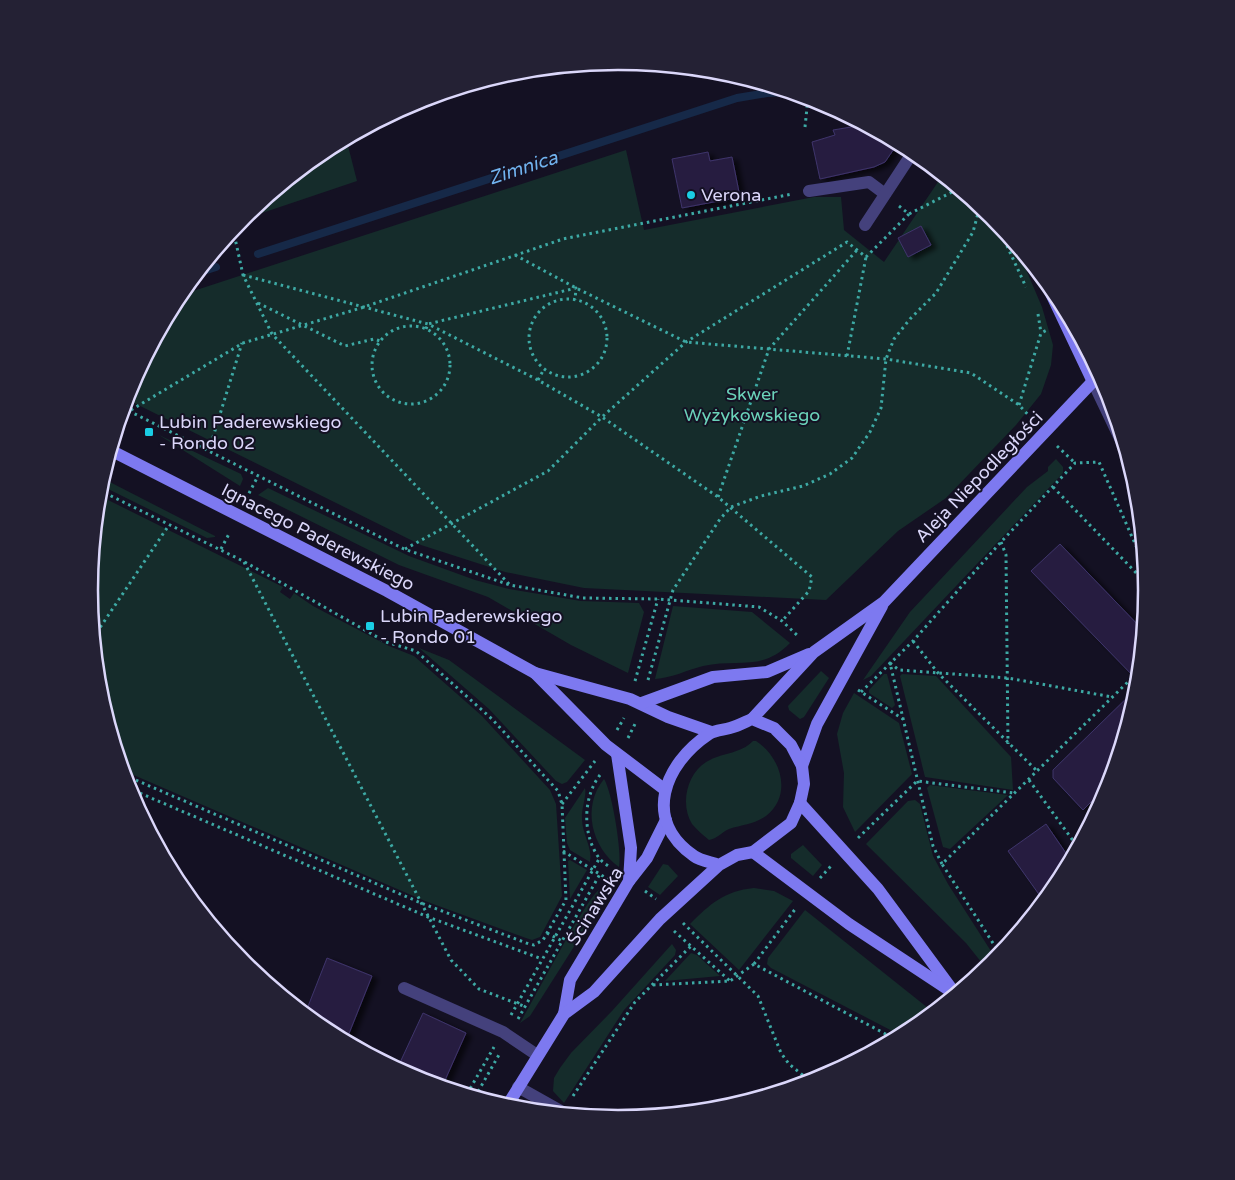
<svg xmlns="http://www.w3.org/2000/svg" width="1235" height="1180" viewBox="0 0 1235 1180" font-family="'Varela Round',sans-serif">
<style>
.green{fill:#152c2b}
.lines{fill:none;stroke-linecap:round;stroke-linejoin:round}
.stream{stroke:#162948;stroke-width:8}
.building{fill:#261f41;stroke:#3f346b;filter:url(#shadow)}
.path{stroke:#3da9a4;stroke-width:3;stroke-dasharray:2.5 4;stroke-linecap:butt}
.lane{stroke:#44417c;stroke-width:12}
.street{stroke:#44417c;stroke-width:12}
.secondary{stroke:#7d79f0;stroke-width:12}
.poi-dot{fill:#1acde4;stroke:#141123;stroke-width:2}
.labels{text-anchor:middle;dominant-baseline:central;stroke-width:4;stroke-linejoin:round;paint-order:stroke}
.poi-label{font-size:18px;fill:#dbd7fa;stroke:#141123;text-anchor:start}
.park-label{font-size:18px;fill:#6bd2ba;stroke:#141123}
.street-label{font-size:18px;fill:#dbd7fa;stroke:#141123}
.water-label{font-size:19px;font-style:italic;fill:#71b3ef;stroke:#141123}
.rim{fill:none;stroke:#dbd7fa;stroke-width:2.5}
</style>
<defs>
<filter id="shadow"><feDropShadow dx="5.5" dy="3" stdDeviation="2.5" flood-color="#0009"/></filter>
</defs>
<rect width="100%" height="100%" fill="#141123"/>
<g class="green">
<path d="M346 138 357 181 241 220 324 150Z"/>
<path d="M626 150 644 230 814 197H841L844 230 884 262 942 176 992 216 1016 246 1042 307 1053 345 1051 365 1041 394 1016 425 946 498 898 531 826 600 584 588 505 572 421 545 126 399 129 387 178 296Z"/>
<path d="M159 435 241 474 243 479 240 486Z"/>
<path d="M1056 459 1063 467V473L871 676 863 680 910 612 1027 487 1048 471V467Z"/>
<path d="M102 478 215 536V537L207 538 100 485Z"/>
<path d="M268 488 409 556 475 580 509 589 581 601 639 603 644 612 628 673 571 645 488 597 399 565 258 495Z"/>
<path d="M98 495 283 587 280 592 290 599 294 593 313 606 389 646 414 656 482 716 550 790 556 804 562 896 540 937 532 940 526 938 425 901 122 770 99 693 89 590Z"/>
<path d="M673 606 752 612 790 643C762 672 738 658 703 666 687 670 672 678 655 679Z"/>
<path d="M419 648 449 660 585 760 567 782 562 784 556 781 489 709Z"/>
<path d="M821 671 829 678 804 717 800 719 789 710 788 706Z"/>
<path d="M884 674H887L895 705 892 708 869 693V690Z"/>
<path d="M902 674 936 676 1011 757 1013 790 925 777 900 676Z"/>
<path d="M854 693 899 723 912 774 855 832 843 807 844 773 837 734 843 713Z"/>
<path d="M753 741H756C781 757 793 795 766 816 755 824 742 825 729 829 722 832 717 839 709 840 703 835 697 830 692 824 679 803 688 770 710 760 725 752 740 754 753 741Z"/>
<path d="M604 779C612 791 622 853 619 867 592 848 581 807 604 779Z"/>
<path d="M930 785 1008 795 950 849 943 847 927 788Z"/>
<path d="M585 788C587 795 581 809 582 819 582 834 593 848 590 862L570 850 567 843 565 818Z"/>
<path d="M915 800 920 804 933 856 948 884 996 959 986 968 966 943 866 844 908 801Z"/>
<path d="M803 845 822 865 813 876 791 858V854Z"/>
<path d="M570 860 587 870 570 899 568 861Z"/>
<path d="M663 864 668 865 678 876 660 895 648 887Z"/>
<path d="M754 888 774 891 793 901 739 970 690 924C710 904 724 891 754 888Z"/>
<path d="M599 890 608 893 530 1016 520 1023C532 1003 587 897 599 890Z"/>
<path d="M805 910 933 1012 900 1035 771 968 767 964 768 958Z"/>
<path d="M672 944 676 950 675 955 624 1010 564 1103 553 1091 554 1078 560 1068 571 1053 612 1011Z"/>
<path d="M691 953 697 955 720 976 665 981Z"/>
</g>
<g class="lines">
<g class="stream">
<path d="M258 254 737 98 767 93 790 92"/>
<path d="M197 273 216 267"/>
</g>
</g>
<g class="building">
<path d="M863 125 898 143 885 162 874 167 820 179 812 142 835 135 833 130Z"/>
<path d="M708 152 710 161 732 157 740 197 682 208 672 159Z"/>
<path d="M921 226 931 245 908 257 898 238Z"/>
<path d="M1060 544 1142 629 1137 680 1031 571Z"/>
<path d="M1137 688 1108 785 1083 810 1053 778V770Z"/>
<path d="M1046 824 1070 859 1057 884 1043 900 1008 851Z"/>
<path d="M327 958 372 976 346 1041 324 1029 305 1014Z"/>
<path d="M423 1013 466 1033 442 1087 415 1078 397 1069Z"/>
</g>
<g class="lines">
<g class="path">
<path d="M805 127 808 98"/>
<path d="M899 206 909 214 958 189"/>
<path d="M996 222 1026 287"/>
<path d="M233 229 243 275 272 334 509 584"/>
<path d="M515 255 576 288 686 342 886 359 971 373 1019 405 1032 419"/>
<path d="M243 275 428 324 538 380 602 417 718 497 812 577 809 591 782 621"/>
<circle cx="568" cy="338" r="39"/>
<path d="M258 303 345 346 374 339 380 341"/>
<path d="M1038 314 1041 333"/>
<circle cx="411" cy="365" r="39"/>
<path d="M426 329 428 324 576 288 575 300"/>
<path d="M847 356 866 257"/>
<path d="M538 380 544 369"/>
<path d="M1019 405 1041 333 1047 330"/>
<path d="M123 408 404 549 510 585 583 598 658 599 759 607 782 621 799 637"/>
<path d="M131 410 243 343 361 308 563 239 792 194"/>
<path d="M1057 446 1075 463"/>
<path d="M209 450 242 343"/>
<path d="M1053 487 1145 582"/>
<path d="M99 490 243 561 386 642 416 651 492 719 558 791 562 804 566 900 543 940 534 945 529 944 421 903 124 775"/>
<path d="M718 497 769 349 857 250"/>
<path d="M246 499 258 476"/>
<path d="M1001 542 1006 555 1008 744"/>
<path d="M221 549 230 532"/>
<path d="M405 549 548 471 602 417 686 342 847 242 866 257 909 214"/>
<path d="M244 562 451 960 479 989 526 1007"/>
<path d="M93 638 169 525"/>
<path d="M913 641 938 673 1037 771"/>
<path d="M648 680 673 590 720 519 731 507 761 496 803 486 830 474 852 458 870 432 881 408 886 359 894 339 910 319 936 293 973 232 980 206"/>
<path d="M635 681 658 599"/>
<path d="M858 690 903 719"/>
<path d="M861 692 913 641 1001 542 1075 463 1099 462 1144 564"/>
<path d="M617 730 624 718"/>
<path d="M628 738 636 722"/>
<path d="M600 775C583 797 582 834 599 858 602 862 607 865 611 868"/>
<path d="M1029 780 1077 846"/>
<path d="M128 788 428 917 542 959"/>
<path d="M562 804 595 761"/>
<path d="M858 838 917 781 1014 793"/>
<path d="M563 851 609 880"/>
<path d="M942 864 933 846 890 663 899 670 1008 678 1112 697"/>
<path d="M820 878 831 866"/>
<path d="M645 891 656 899"/>
<path d="M683 923 758 996 781 1053 789 1064 810 1081"/>
<path d="M674 931 730 981"/>
<path d="M547 933 562 941"/>
<path d="M1000 954 942 864 1138 672"/>
<path d="M754 964 796 908"/>
<path d="M653 985 730 981 754 964 895 1039"/>
<path d="M511 1015 599 859"/>
<path d="M518 1019 600 874"/>
<path d="M467 1094 494 1047"/>
<path d="M573 1096 635 1002 692 945"/>
<path d="M475 1097 500 1053"/>
</g>
<g class="lane">
<path d="M809 191 869 182 885 194"/>
<path d="M865 225 913 152"/>
<path d="M404 988 503 1032 537 1055"/>
<path d="M518 1087 566 1114"/>
</g>
<path class="street" d="M1093 382 1125 449"/>
<g class="secondary">
<path d="M1046 283 1093 382"/>
<path d="M110 450 387 591 535 673 630 699 668 717 711 732"/>
<path d="M535 673 606 745 664 789"/>
<path d="M642 703 713 677 767 672 809 654"/>
<path d="M752 719 814 652 884 602 1099 375"/>
<path d="M617 754 631 848 629 881"/>
<path d="M802 766 817 724 882 606"/>
<path d="M800 803 878 889 951 988"/>
<path d="M753 852 849 924 955 994"/>
<path d="M564 1014 570 980 629 881 647 858 666 820"/>
<path d="M507 1106 564 1014 594 992 660 919 719 865 737 855 753 852 791 823 800 803 804 784 802 766 791 745 774 728 752 719C745 722 738 726 730 728 723 730 715 730 709 734 664 764 642 820 694 856 701 861 711 862 719 865"/>
</g>
</g>
<g class="poi-dot">
<circle cx="691" cy="195" r="5"/>
<rect x="144" y="427" width="10" height="10" rx="2.5"/>
<rect x="365" y="621" width="10" height="10" rx="2.5"/>
</g>
<g class="labels">
<g class="poi-label">
<text x="701" y="195">Verona</text>
<text x="159" y="422">Lubin Paderewskiego<tspan x="159" dy="21">- Rondo 02</tspan></text>
<text x="380" y="616">Lubin Paderewskiego<tspan x="380" dy="21">- Rondo 01</tspan></text>
</g>
<g class="park-label">
<text x="752" y="394">Skwer<tspan x="752" dy="21">Wyżykowskiego</tspan></text>
</g>
<g class="street-label">
<text transform="translate(979 477) rotate(-46)">Aleja Niepodległości</text>
<text transform="translate(318 537) rotate(27)">Ignacego Paderewskiego</text>
<text transform="translate(595 906) rotate(-58)">Ścinawska</text>
</g>
<g class="water-label">
<text transform="translate(523 168) rotate(-18)">Zimnica</text>
</g>
</g>
<path d="M0 0H1235V1180H0ZM98 590a520 520 0 1 1 1040 0a520 520 0 1 1-1040 0Z" fill="#242134" fill-rule="evenodd"/>
<path class="rim" d="M98 590a520 520 0 1 1 1040 0a520 520 0 1 1-1040 0Z"/>
</svg>
